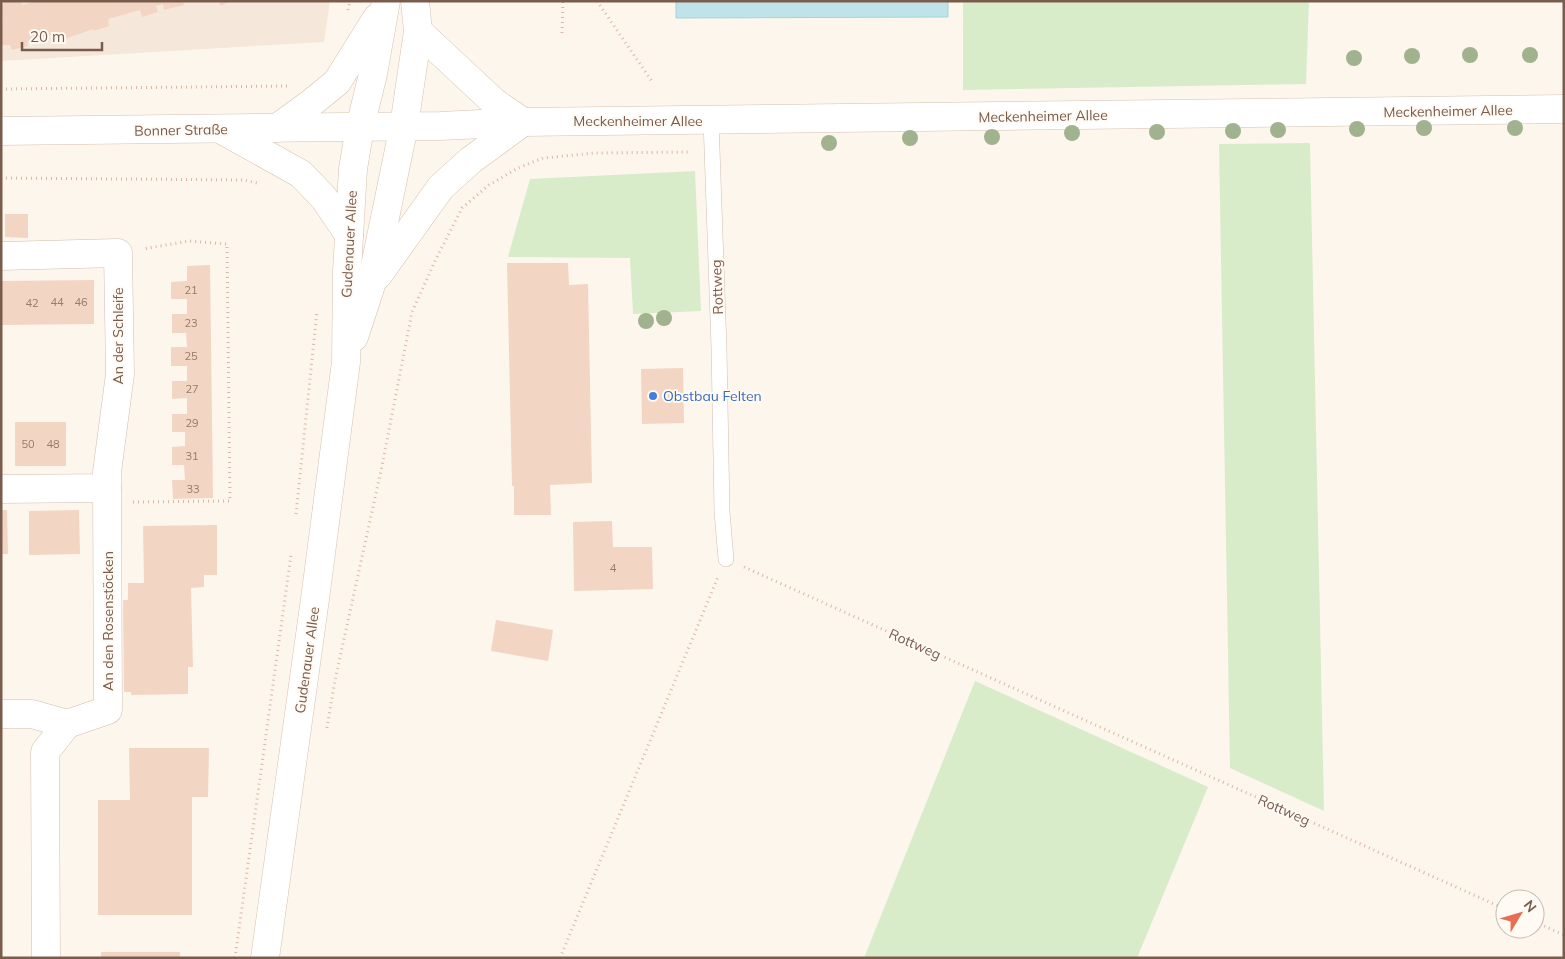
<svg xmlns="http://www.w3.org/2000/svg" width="1565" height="959" viewBox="0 0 1565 959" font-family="Mulish,sans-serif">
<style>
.residential{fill:#f5e8da}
.green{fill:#d8ecc9}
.water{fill:#bfe3e8;stroke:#a5d3da}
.building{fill:#f3d5c3}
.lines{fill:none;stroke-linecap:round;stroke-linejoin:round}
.service-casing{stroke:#d1beb0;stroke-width:16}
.minor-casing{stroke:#d1beb0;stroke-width:29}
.secondary-casing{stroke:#d6c0b0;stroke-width:29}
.path{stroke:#d9b8a5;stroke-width:3;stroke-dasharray:1 4;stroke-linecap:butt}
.service{stroke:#fff;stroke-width:15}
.minor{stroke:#fff;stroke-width:28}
.secondary{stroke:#fff;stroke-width:28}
.tree{fill:#a0b28e}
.shop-dot{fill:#3f7fe0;stroke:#fffaf3;stroke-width:2}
.labels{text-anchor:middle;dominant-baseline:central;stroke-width:4;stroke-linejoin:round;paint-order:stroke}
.number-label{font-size:11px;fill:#987a6a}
.street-label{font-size:14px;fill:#7a5c4d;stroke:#fffaf3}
.shop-label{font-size:14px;fill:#366cbe;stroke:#fffaf3;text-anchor:start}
</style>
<rect width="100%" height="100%" fill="#fdf6ec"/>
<path class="residential" d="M1 1H330L324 42 1 61Z"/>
<g class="green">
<path d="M963 1H1309L1306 84 963 90Z"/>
<path d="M1310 143 1324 811 1230 768 1219 144Z"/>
<path d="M695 171 701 311 633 314 630 258 508 257 530 179Z"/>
<path d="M975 681 1208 787 1137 958H864Z"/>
</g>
<path class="water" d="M676 1H948V17L676 18Z"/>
<g class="building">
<path d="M10 1H21L22 5 36 1H183L184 5 164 10 163 4 156 6 158 12 142 17 140 10 108 19 109 26 93 31V29L62 40 60 33 27 42 28 46 12 50 10 45H1V20H3L1 4Z"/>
<path d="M218 1H230L221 6Z"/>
<path d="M5 214H28V238L5 237Z"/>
<path d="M507 263H568L569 285 588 284 592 483 550 485 551 515H514V486H512Z"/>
<path d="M210 265 213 498 173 499 172 480H185L184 465H172V447L185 446V432H172V414H187V398L172 399V381H187V366H171V347H187L186 333H172V314H187V299H171V282L187 281V266Z"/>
<path d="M94 280V324L1 325V281Z"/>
<path d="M683 368 684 423 642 424 641 369Z"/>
<rect x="15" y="422" width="51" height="44"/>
<path d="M1 510H7L8 554H1Z"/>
<path d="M79 510 80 554 29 555V511Z"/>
<path d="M612 521 613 547H652L653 589 574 591 573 522Z"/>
<path d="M217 525V575H204V587L191 588 193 667H188V694L131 695V692H124L123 600H128V583H144L143 526Z"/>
<path d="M496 620 553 630 548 661 491 651Z"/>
<path d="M129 748H209L208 797H192V915H98V800H130Z"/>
<rect x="101" y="952" width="79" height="6"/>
</g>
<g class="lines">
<defs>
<path id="service" d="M711 120 719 348 722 512 726 559"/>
<g id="minor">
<path d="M1 256 118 253 120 374 107 472V488L1 489"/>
<path d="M1 714H32L67 724 45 752 46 958"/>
<path d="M67 724 108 710 107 488"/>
</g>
<g id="secondary">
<path d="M418 31 494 102 523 122"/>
<path d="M277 128 310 104 337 82 377 18"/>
<path d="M222 130 301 174 324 198 349 235"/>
<path d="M1 131 440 126 523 122 1564 109"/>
<path d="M378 275 441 187 471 160 523 122"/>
<path d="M354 337 371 285 404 126 418 31 415 1"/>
<path d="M265 958 315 599 346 362 347 271 353 169 360 127 373 74 386 1"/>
</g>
</defs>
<use href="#service" class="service-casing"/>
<use href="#minor" class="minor-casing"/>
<use href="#secondary" class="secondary-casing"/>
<g class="path">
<path d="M597 1 653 83"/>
<path d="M348 10 350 1"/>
<path d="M562 33 563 1"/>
<path d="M1 89 288 86"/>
<path d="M1 178 243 180 257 183"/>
<path d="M133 502 230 501 227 244 189 241 143 249"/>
<path d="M296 514 317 311"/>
<path d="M744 567 1505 909"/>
<path d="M327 728 335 680 382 466 412 312 436 259 462 208 489 185 518 168 543 158 595 153 691 152"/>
<path d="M1535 922 1564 935"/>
<path d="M235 958 291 555"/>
<path d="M560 958 718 577"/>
</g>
<use href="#service" class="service"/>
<use href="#minor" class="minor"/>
<use href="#secondary" class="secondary"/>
</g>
<g class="tree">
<circle cx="1470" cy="55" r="8"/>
<circle cx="1530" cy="55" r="8"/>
<circle cx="1412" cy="56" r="8"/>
<circle cx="1354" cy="58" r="8"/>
<circle cx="1424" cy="128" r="8"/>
<circle cx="1515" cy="128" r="8"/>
<circle cx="1357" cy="129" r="8"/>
<circle cx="1278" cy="130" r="8"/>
<circle cx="1233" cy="131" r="8"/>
<circle cx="1157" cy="132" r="8"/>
<circle cx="1072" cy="133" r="8"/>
<circle cx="992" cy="137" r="8"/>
<circle cx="910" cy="138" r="8"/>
<circle cx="829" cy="143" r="8"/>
<circle cx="664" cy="318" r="8"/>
<circle cx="646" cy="321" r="8"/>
</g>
<circle class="shop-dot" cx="653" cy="396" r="5"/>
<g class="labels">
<g class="number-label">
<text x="191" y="290">21</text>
<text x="57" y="302">44</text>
<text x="81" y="302">46</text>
<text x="32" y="303">42</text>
<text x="191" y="323">23</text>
<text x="191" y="356">25</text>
<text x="192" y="389">27</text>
<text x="192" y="423">29</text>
<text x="28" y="444">50</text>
<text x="53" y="444">48</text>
<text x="192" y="456">31</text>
<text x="193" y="489">33</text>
<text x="613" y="568">4</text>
</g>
<g class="street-label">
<text transform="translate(1448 111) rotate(-1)">Meckenheimer Allee</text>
<text transform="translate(1043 116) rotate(-1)">Meckenheimer Allee</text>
<text x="638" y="121">Meckenheimer Allee</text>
<text transform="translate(181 130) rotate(-1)">Bonner Straße</text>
<text transform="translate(349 244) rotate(-87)">Gudenauer Allee</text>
<text transform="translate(717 287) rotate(-92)">Rottweg</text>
<text transform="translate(118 336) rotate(-90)">An der Schleife</text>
<text transform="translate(108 621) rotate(-90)">An den Rosenstöcken</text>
<text transform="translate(915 644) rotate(24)">Rottweg</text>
<text transform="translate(307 660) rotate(-82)">Gudenauer Allee</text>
<text transform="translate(1284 810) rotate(24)">Rottweg</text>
</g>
<g class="shop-label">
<text x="663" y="396">Obstbau Felten</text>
</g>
</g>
<rect width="1565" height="959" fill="none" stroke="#7a5c4d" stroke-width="5"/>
<g transform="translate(1520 914) rotate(52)"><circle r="24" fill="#fffaf3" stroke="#cabbb1"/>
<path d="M0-4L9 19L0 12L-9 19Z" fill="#e76f51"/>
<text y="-8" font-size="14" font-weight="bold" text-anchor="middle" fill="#7a5c4d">N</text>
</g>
<path d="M22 42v8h80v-8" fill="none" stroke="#7a5c4d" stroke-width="2.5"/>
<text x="30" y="42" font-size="15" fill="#7a5c4d" stroke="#fffaf3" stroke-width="4" paint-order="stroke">20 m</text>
</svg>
